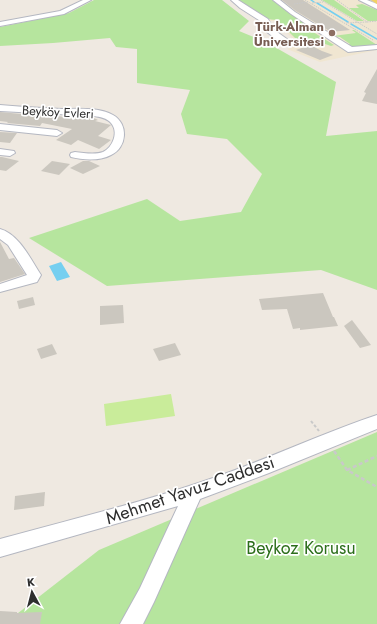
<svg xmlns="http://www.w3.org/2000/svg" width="377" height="624" viewBox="0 0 377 624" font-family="Jost,sans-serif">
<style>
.education{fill:#f0e6d1}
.green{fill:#b6e59e}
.pitch{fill:#c9ec9a}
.water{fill:#75cff0}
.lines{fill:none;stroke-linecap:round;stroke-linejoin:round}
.stream{stroke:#75cff0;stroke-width:1.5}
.building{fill:#cbc7bf}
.minor-casing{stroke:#b4b7c1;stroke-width:2}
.major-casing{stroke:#c9c9c9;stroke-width:2}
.path-far2{stroke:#c9c9c9;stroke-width:1;stroke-dasharray:1.5 1;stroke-linecap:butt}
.path-far1{stroke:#c9c9c9;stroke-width:2;stroke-dasharray:3 2;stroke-linecap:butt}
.path{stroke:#c9c9c9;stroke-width:2.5;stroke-dasharray:4 2.5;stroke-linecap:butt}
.minor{fill:#fff;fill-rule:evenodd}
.major{fill:#f2d163;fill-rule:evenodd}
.education-dot{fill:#8d6e63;stroke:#fff;stroke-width:1.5}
.labels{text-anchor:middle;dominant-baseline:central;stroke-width:3.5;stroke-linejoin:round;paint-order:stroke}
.far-education-label{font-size:13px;font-weight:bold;fill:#785e54;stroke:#fff;text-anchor:end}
.far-street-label{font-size:13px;fill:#2e2e2e;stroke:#fff}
.near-street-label{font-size:18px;fill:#2e2e2e;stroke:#fff}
.near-park-label{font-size:18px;fill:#2c6e1b;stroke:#fff}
</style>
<rect width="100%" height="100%" fill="#efe9e1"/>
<path class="education" d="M237 0H370L377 4V50L320 62 287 49 299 45 275 21H266Z"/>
<g class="green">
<path d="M94 0H222L249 21 239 31 266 42 336 82 326 136 377 131V290L321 270 107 286 29 238 147 199 180 221 241 212 262 174 227 139 187 134 181 114 190 90 137 83V49L116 47 110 38 53 43 0 46V27L69 13Z"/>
<path d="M239 0H272L313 29 310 30 334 45 331 46 316 41 301 44 277 20C263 20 248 10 239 0Z"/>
<path d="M322 0H334L364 21H357Z"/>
<path d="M362 4 377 10V21H368L349 8H359L356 5Z"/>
<path d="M352 30H354L377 45 355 49 347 45 350 44 340 37 333 36 356 33Z"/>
<path d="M377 432V624H4L99 550Z"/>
</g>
<path class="pitch" d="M171 394 175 416 106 426 104 404Z"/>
<path class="water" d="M61 262 70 277 57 281 49 266Z"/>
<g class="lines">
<g class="stream">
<path d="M311 0 314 2"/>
<path d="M317 3 348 22"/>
<path d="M351 24 377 39"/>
</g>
</g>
<g class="building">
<path d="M282 0H303L350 30 331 32 296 11Z"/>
<path d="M310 45 322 51 333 55 320 60 296 50Z"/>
<path d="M377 69V104L362 101 366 93 364 92Z"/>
<path d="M0 112 54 117 58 116 75 119 80 117H92L98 120 95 121 111 125 98 136 111 140 99 149 78 140 71 145 56 140 72 129 42 123 40 126 7 123 8 122 0 121Z"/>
<path d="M0 132 17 133 10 143 0 142Z"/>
<path d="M0 157H2L19 161 6 171 0 170Z"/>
<path d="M52 161 70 164 59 175 41 171Z"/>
<path d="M83 161H89L100 166 83 174 70 168Z"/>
<path d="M0 242 9 259 14 258 25 274 0 282Z"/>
<path d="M323 293 333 317H334L338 326 300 330V328L293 329 287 309 262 310 259 299Z"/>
<path d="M33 297 35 305 19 309 17 301Z"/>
<path d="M123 305 124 323 100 325V306Z"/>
<path d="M352 320 371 345 360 348 344 326Z"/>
<path d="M175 343 181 355 159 361 153 349Z"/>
<path d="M52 344 57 354 41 359 37 349Z"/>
<path d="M45 492 44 506 14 510 15 496Z"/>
<path d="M0 611 17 612V613L42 612 40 624H0Z"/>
</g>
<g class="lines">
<defs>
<g id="minor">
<path d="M83 0H91L64 14 0 26V22L60 11Z"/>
<path d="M231 0H238L268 19 273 29 291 42V46H285L267 32 262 22 240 8Z"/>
<path d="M273 0H280L295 12 352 47 377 45V49L348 52 291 14Z"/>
<path d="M359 0H367L377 4V9Z"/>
<path d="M0 105C21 107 41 108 62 109 77 109 99 107 113 115 129 124 127 148 111 155 100 161 83 160 71 157L70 155 71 153 75 152C84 153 95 155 103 152 113 147 119 132 111 123 107 118 100 117 94 116L0 111Z"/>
<path d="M0 124 57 130 62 133 57 136 0 130Z"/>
<path d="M0 149 14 151 15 153 10 156 0 155Z"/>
<path d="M0 229C19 234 31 260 41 275L37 282 0 292V284L27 275 8 245 0 239Z"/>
<path d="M377 415V429L269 473 200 499 154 602 143 624H120L140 588 178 506 0 557V539C72 519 145 502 216 477 270 458 323 433 377 415Z"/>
</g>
<path id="major" d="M371 0H377V4Z"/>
</defs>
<use href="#minor" class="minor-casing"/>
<use href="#major" class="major-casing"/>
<g class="path-far2">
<path d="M305 0 373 40"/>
<path d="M321 0 377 34"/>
<path d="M337 0 367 22 346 23"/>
<path d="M312 3 323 2"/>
<path d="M294 4 308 2"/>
<path d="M367 22 377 21"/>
</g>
<path class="path-far1" d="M311 421 319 431"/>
<g class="path">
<path d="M334 451 347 470 377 487"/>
<path d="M347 470 377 456"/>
</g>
<use href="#minor" class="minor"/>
<use href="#major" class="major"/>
</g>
<circle class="education-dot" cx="332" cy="33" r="4"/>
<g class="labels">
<g class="far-education-label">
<text x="324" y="26">Türk-Alman<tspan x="324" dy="15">Üniversitesi</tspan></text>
</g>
<g class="far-street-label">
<text transform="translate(58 112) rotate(3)">Beyköy Evleri</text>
</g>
<g class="near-street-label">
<text transform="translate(190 490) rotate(-19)">Mehmet Yavuz Caddesi</text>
</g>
<g class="near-park-label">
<text x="301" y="548">Beykoz Korusu</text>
</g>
</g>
<g transform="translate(32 592) rotate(353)" stroke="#ffffff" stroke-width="3" paint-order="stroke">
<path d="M0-3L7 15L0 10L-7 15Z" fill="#2e2e2e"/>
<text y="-6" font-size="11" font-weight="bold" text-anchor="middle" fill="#2e2e2e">K</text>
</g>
</svg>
